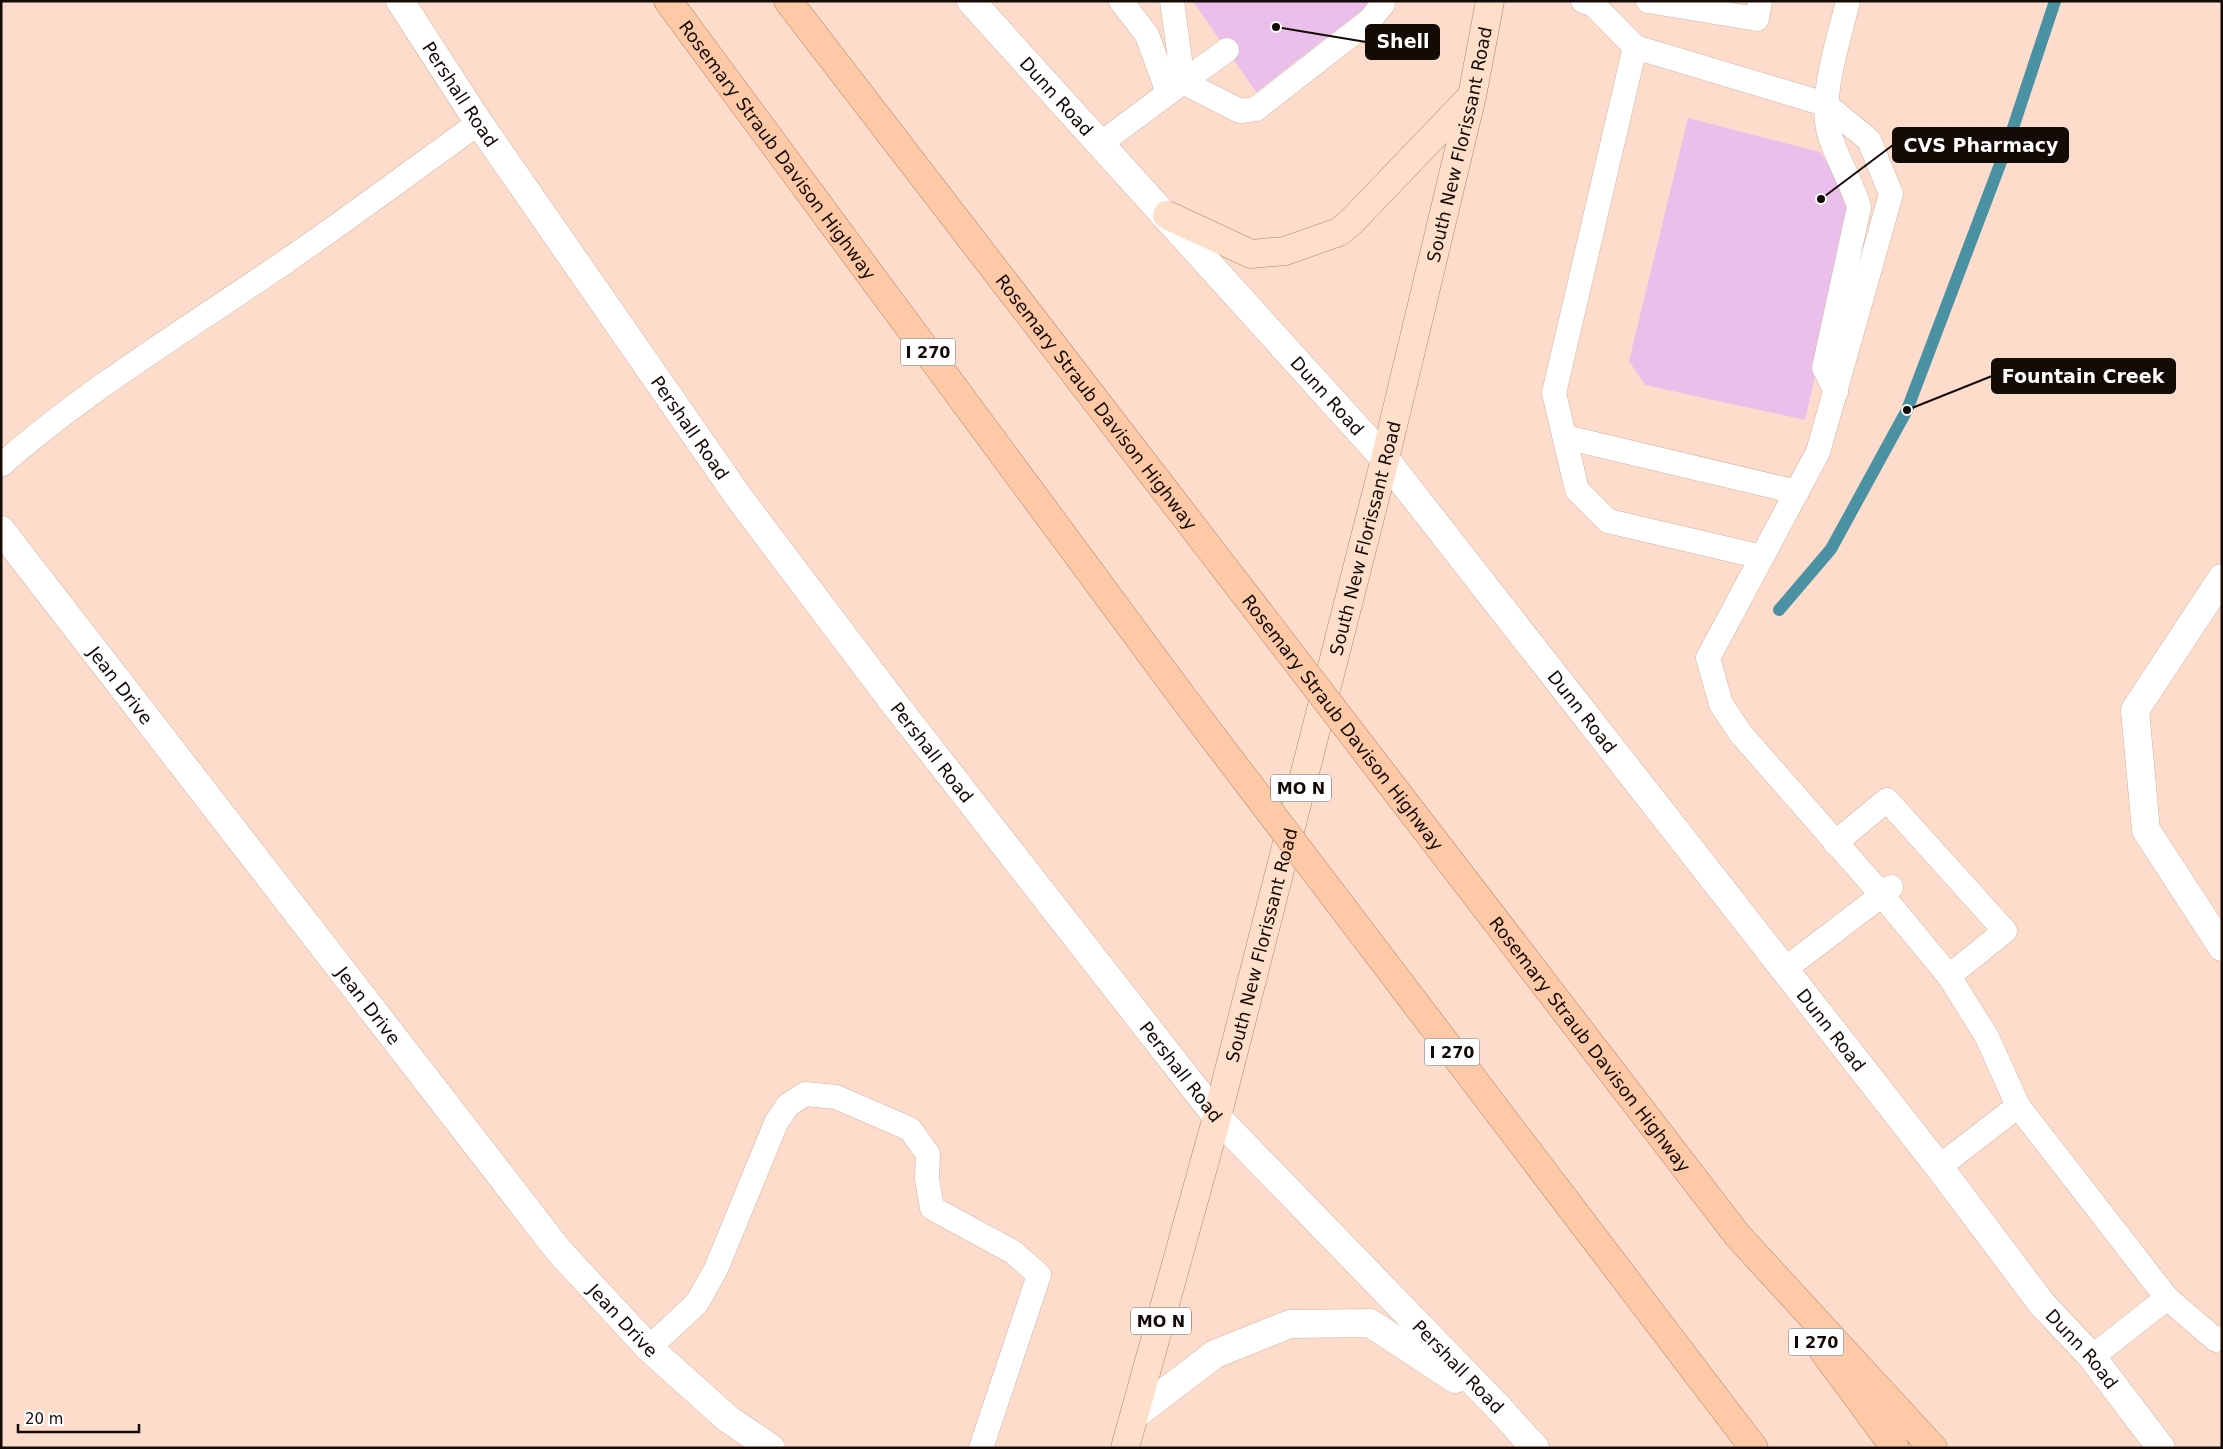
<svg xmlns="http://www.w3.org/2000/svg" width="2223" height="1449" viewBox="0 0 2223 1449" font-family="'DejaVu Sans',sans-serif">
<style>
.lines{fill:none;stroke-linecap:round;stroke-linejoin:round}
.stream{stroke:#4b91a4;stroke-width:12}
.building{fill:#eabfeb}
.lane-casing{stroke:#d1b2a2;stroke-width:25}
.street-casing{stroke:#d1b2a2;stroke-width:29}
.secondary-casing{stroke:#d1b2a2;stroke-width:29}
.primary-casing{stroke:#ac866e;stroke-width:29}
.highway-casing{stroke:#ac866e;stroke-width:29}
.lane{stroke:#fff;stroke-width:24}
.street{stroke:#fff;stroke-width:28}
.secondary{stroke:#fff;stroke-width:28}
.primary{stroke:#fedfca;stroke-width:28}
.highway{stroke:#fec9a6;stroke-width:28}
.highway-bridge-casing{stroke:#ac866e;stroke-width:29;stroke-linecap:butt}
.highway-bridge{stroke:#fec9a6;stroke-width:28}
.labels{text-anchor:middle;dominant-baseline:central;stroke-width:4;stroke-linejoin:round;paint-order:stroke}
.shield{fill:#fff;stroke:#5b5451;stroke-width:1}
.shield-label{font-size:16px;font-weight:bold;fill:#150b06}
.street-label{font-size:18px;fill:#150b06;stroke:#fff}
.leader{fill:none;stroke:#150b06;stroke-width:2}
.callout-dot{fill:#150b06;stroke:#fff;stroke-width:2}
.callout{fill:#150b06;stroke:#150b06;stroke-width:2}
.callout-label{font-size:19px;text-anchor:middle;font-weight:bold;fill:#fff}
</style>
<rect width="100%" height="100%" fill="#fddccc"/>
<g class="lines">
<path class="stream" d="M1779 610 1831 549 1907 410 2007 146 2055 1"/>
</g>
<g class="building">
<path d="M1196 1H1368L1370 4 1256 92 1194 3Z"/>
<path d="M1688 118 1820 152 1854 205 1805 420 1645 385 1629 361Z"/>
</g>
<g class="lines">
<defs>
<g id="lane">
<path d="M1121 1 1147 35 1168 93"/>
<path d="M1583 1 1594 5 1635 47 1825 104 1869 140 1891 194 1818 452 1708 658 1721 704 1741 734 1882 895 1785 969"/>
<path d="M1648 1 1757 19 1760 1"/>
<path d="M1635 47 1554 393 1577 490 1608 521 1762 557"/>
<path d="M1227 50 1183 82 1240 111 1256 109 1370 20 1383 4V1"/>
<path d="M1100 144 1183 82 1172 1"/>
<path d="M1836 392 1824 368 1859 207C1852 183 1838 161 1830 136 1818 100 1839 39 1848 1"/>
<path d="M1565 437 1797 492"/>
<path d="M1 465C89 388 189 328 285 262 351 217 414 169 479 123"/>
<path d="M1835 843 1887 800 2005 931 1949 976 1882 895 1891 887"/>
<path d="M1949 976 1987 1037 2018 1106"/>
<path d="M1939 1167 2018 1106 2167 1298 2216 1340 2222 1338"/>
<path d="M649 1348 697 1303 716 1269 776 1123 788 1105 805 1094 836 1097 910 1129 928 1154 927 1179 932 1208 1013 1252 1039 1275 981 1448"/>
<path d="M2092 1357 2167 1298"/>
</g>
<g id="street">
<path id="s1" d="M1 530 559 1251 649 1348 728 1419 771 1448"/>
<path d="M2222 578 2135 710 2146 830 2222 947"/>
</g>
<g id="secondary">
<path id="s2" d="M400 1 479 123 740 499 894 703 1217 1117 1498 1407 1535 1448"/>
<path id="s3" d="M971 1 1385 459 1939 1167 2042 1304 2092 1357 2161 1448"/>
<path d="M1135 1415 1215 1354 1290 1324 1370 1323 1455 1379"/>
</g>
<g id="primary">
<path d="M1167 215 1251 254 1285 251 1339 232 1352 221 1471 97"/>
<path id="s4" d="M1125 1448 1217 1117 1385 459 1472 96 1490 1"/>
</g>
<g id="highway">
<path id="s5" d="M668 1 1187 703"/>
<path id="s6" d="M788 1 1220 562"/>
<path d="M1738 1236 1933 1448"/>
<path d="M1824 1352 1895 1448"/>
<path d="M1718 1401 1754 1448"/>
</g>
</defs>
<use href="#lane" class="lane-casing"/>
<use href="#street" class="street-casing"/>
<use href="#secondary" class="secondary-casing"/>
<use href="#primary" class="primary-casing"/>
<use href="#highway" class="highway-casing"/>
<use href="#lane" class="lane"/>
<use href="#street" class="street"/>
<use href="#secondary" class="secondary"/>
<use href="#primary" class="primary"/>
<use href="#highway" class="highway"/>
<defs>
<g id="highway-bridge">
<path id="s7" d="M1220 562 1738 1236"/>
<path d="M1187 703 1718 1401"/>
</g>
</defs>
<use href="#highway-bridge" class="highway-bridge-casing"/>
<use href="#highway-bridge" class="highway-bridge"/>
</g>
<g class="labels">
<g class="shield">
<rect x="900.5" y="338.5" width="55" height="27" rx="4"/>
<rect x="1271" y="774.5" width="60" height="27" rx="4"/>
<rect x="1424.5" y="1038.5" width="55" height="27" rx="4"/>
<rect x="1131" y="1307.5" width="60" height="27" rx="4"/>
<rect x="1788.5" y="1328.5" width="55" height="27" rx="4"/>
</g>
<g class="shield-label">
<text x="928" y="352">I 270</text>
<text x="1301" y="788">MO N</text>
<text x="1452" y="1052">I 270</text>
<text x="1161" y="1321">MO N</text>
<text x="1816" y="1342">I 270</text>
</g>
<g class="street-label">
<text stroke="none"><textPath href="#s2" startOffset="111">Pershall Road</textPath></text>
<text stroke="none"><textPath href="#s3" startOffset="128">Dunn Road</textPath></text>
<text stroke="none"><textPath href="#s4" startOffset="1346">South New Florissant Road</textPath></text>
<text stroke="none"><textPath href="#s5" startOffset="185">Rosemary Straub Davison Highway</textPath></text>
<text stroke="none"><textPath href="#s3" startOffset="532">Dunn Road</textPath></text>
<text stroke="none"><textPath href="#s6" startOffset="506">Rosemary Straub Davison Highway</textPath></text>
<text stroke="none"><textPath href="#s2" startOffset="516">Pershall Road</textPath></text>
<text stroke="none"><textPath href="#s4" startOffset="941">South New Florissant Road</textPath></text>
<text stroke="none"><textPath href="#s1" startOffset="196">Jean Drive</textPath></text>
<text stroke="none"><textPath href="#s3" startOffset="938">Dunn Road</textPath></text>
<text stroke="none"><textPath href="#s7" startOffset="202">Rosemary Straub Davison Highway</textPath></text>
<text stroke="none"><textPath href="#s2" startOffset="921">Pershall Road</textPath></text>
<text stroke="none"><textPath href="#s4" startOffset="521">South New Florissant Road</textPath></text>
<text stroke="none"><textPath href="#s1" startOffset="601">Jean Drive</textPath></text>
<text stroke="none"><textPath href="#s3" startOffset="1342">Dunn Road</textPath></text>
<text stroke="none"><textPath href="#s7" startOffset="608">Rosemary Straub Davison Highway</textPath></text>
<text stroke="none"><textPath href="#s2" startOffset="1326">Pershall Road</textPath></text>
<text stroke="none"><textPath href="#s1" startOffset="1006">Jean Drive</textPath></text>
<text stroke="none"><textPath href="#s3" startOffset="1748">Dunn Road</textPath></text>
<text stroke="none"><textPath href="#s2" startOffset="1731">Pershall Road</textPath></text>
</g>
</g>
<path class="leader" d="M1276 27L1366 42M1821 199L1893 145M1907 410L1992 376"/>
<g class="callout-dot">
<circle cx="1276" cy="27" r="5"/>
<circle cx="1821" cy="199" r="5"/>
<circle cx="1907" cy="410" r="5"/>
</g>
<g class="callout">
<rect x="1366" y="25" width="73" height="34" rx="5"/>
<rect x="1893" y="128" width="175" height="34" rx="5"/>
<rect x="1992" y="359" width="183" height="34" rx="5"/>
</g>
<g class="callout-label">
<text x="1403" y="48">Shell</text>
<text x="1981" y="152">CVS Pharmacy</text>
<text x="2083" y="383">Fountain Creek</text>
</g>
<rect width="2223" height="1449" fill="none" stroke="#150b06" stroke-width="5"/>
<path d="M18 1424v8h121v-8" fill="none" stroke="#150b06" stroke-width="2.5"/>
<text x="25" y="1424" font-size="15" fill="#150b06" stroke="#ffffff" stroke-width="4" paint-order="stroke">20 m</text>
</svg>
